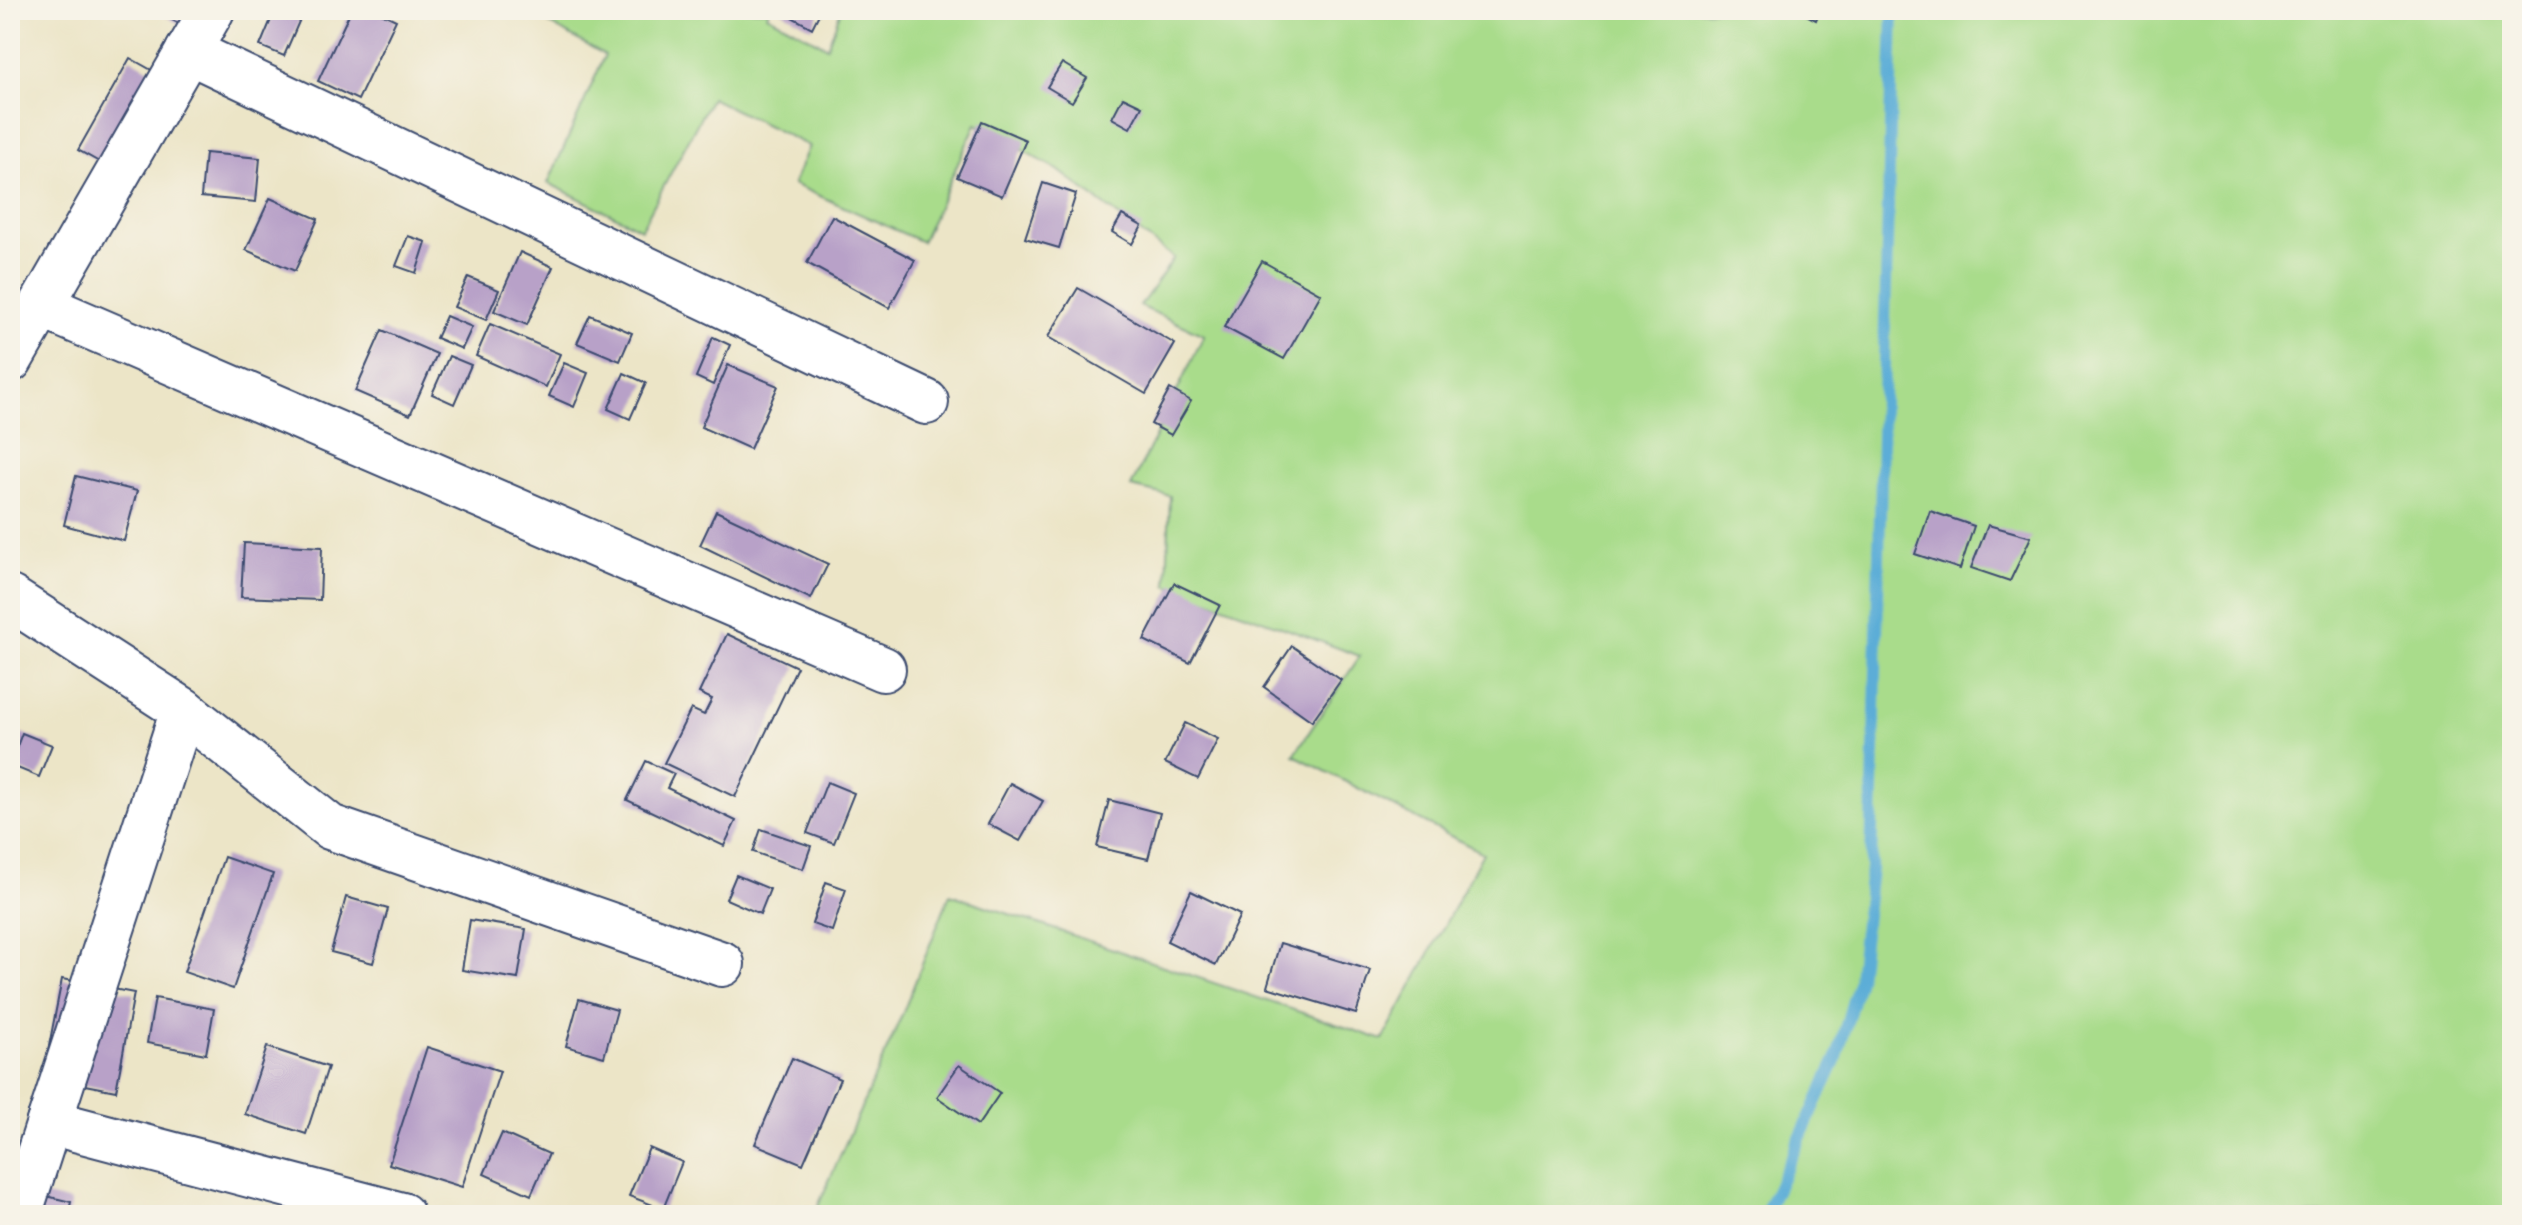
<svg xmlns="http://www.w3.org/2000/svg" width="2522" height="1225" viewBox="0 0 2522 1225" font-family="'Comic Neue',sans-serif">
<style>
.green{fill:#a9dc8b;stroke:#628674;stroke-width:2}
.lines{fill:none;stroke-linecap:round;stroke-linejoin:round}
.stream{stroke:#5cadd7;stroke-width:12}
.building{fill:#b8a1c8}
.minor-casing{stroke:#3a4a6e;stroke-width:48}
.minor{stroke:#fff;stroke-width:44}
</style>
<rect width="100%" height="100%" fill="#f7f3e8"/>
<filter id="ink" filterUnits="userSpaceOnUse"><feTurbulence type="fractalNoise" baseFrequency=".0125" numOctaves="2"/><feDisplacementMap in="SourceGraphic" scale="16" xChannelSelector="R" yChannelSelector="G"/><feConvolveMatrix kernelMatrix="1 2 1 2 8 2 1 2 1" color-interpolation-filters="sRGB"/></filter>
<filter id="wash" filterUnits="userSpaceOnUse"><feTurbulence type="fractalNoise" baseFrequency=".006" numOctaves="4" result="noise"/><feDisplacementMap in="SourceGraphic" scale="32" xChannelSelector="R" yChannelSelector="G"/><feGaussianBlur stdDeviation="1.8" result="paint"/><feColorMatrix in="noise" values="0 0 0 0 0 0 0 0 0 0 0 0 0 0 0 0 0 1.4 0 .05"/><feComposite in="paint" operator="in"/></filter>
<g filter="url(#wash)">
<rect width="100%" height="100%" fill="#ece5c7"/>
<path class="green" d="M525 10H769L767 15 827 47 841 10H2512V1215H814L902 1015 950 894 1383 1040 1483 853 1294 755 1360 656 1167 585 1170 496 1131 487 1204 335 1140 306 1174 258 1058 170 976 124 922 242 793 184 809 146 711 98 641 229 548 183 605 55Z"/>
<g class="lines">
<path class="stream" d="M1765 1215 1837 1057 1859 979 1871 868 1893 10"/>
</g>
<g id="blocks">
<g class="building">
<path d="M154 10H234L216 44Z"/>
<path d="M275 10H304L284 56 260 46Z"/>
<path d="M351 10H375L396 20 358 100 318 81Z"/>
<path d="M779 10H821L812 28Z"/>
<path d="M1797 10H1820L1816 20Z"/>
<path d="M130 58 169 80 117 172 78 150Z"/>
<path d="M1062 63 1087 78 1072 102 1047 87Z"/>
<path d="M1123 97 1142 106 1130 128 1112 118Z"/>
<path d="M982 121 1026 140 1002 196 957 177Z"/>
<path d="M205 153 260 158 256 202 201 197Z"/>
<path d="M1043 183 1076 194 1059 248 1025 238Z"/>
<path d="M270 198 318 219 295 271 246 250Z"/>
<path d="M1122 215 1142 226 1132 244 1112 232Z"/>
<path d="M832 216 915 260 889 308 807 263Z"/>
<path d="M408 236 426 242 416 273 396 266Z"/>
<path d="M520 252 553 267 527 325 494 311Z"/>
<path d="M1262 261 1321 294 1284 359 1224 327Z"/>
<path d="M468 277 499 290 486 320 454 307Z"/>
<path d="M1078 288 1175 344 1146 394 1048 337Z"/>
<path d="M590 315 632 333 620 361 577 343Z"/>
<path d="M446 316 472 327 462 349 436 338Z"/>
<path d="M490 324 560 354 546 387 476 356Z"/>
<path d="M382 330 437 354 410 415 355 391Z"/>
<path d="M713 337 730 345 713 385 696 377Z"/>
<path d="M449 356 471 365 454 404 432 394Z"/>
<path d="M564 363 588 373 574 407 549 396Z"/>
<path d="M728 365 778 386 750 449 701 427Z"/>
<path d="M624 373 646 383 630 419 608 409Z"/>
<path d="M1170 389 1191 401 1171 435 1151 424Z"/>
<path d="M76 476 137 491 124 541 64 525Z"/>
<path d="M716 511 828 564 811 599 700 545Z"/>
<path d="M1930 511 1974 526 1960 569 1915 554Z"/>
<path d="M1988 525 2031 537 2010 581 1971 568Z"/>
<path d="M244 543 322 547 320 600 241 597Z"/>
<path d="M1174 583 1220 605 1190 663 1144 640Z"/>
<path d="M727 634 797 667 735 797 664 763 691 709 704 715 712 699 699 693Z"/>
<path d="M1292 646 1341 680 1312 721 1264 687Z"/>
<path d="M1185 723 1218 739 1198 779 1165 763Z"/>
<path d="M22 733 52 745 39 777 10 765Z"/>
<path d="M646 761 674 774 667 788 736 821 724 846 627 800Z"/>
<path d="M827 782 854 793 834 843 807 833Z"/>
<path d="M1010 783 1043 801 1020 841 988 824Z"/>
<path d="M1109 800 1160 813 1148 859 1097 847Z"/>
<path d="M761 829 811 846 803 869 753 852Z"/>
<path d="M224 857 273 874 233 989 184 972Z"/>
<path d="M736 875 770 889 760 914 726 899Z"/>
<path d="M826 882 846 889 832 931 812 924Z"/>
<path d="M1191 891 1240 915 1216 965 1167 941Z"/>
<path d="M346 897 388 909 373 963 331 952Z"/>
<path d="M470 920 526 929 518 979 462 970Z"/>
<path d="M1280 943 1370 970 1356 1014 1267 987Z"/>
<path d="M62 979 134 993 116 1091 43 1077Z"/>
<path d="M155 998 214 1009 206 1054 147 1043Z"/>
<path d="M579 999 617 1010 604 1057 566 1046Z"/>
<path d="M267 1047 328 1067 306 1134 245 1114Z"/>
<path d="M427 1047 500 1071 462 1187 389 1164Z"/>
<path d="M792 1058 840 1079 803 1164 755 1144Z"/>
<path d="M959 1065 1000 1093 978 1125 937 1097Z"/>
<path d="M502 1133 549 1154 531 1195 484 1174Z"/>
<path d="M649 1148 682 1162 663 1209 629 1196Z"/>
<path d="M10 1187 71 1202 68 1215H10Z"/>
</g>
</g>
</g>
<g filter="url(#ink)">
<use href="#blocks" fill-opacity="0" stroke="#3a4a6e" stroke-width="2"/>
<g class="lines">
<defs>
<g id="minor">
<path d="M188 51 926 402"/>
<path d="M42 306 883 669"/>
<path d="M10 360 212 10"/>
<path d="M10 598 183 710 330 827 722 964"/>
<path d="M49 1122 402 1215"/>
<path d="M19 1215 183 710"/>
</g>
</defs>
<use href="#minor" class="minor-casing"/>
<use href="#minor" class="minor"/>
</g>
</g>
<rect width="2522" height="1225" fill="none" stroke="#f7f3e8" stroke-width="40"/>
</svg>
